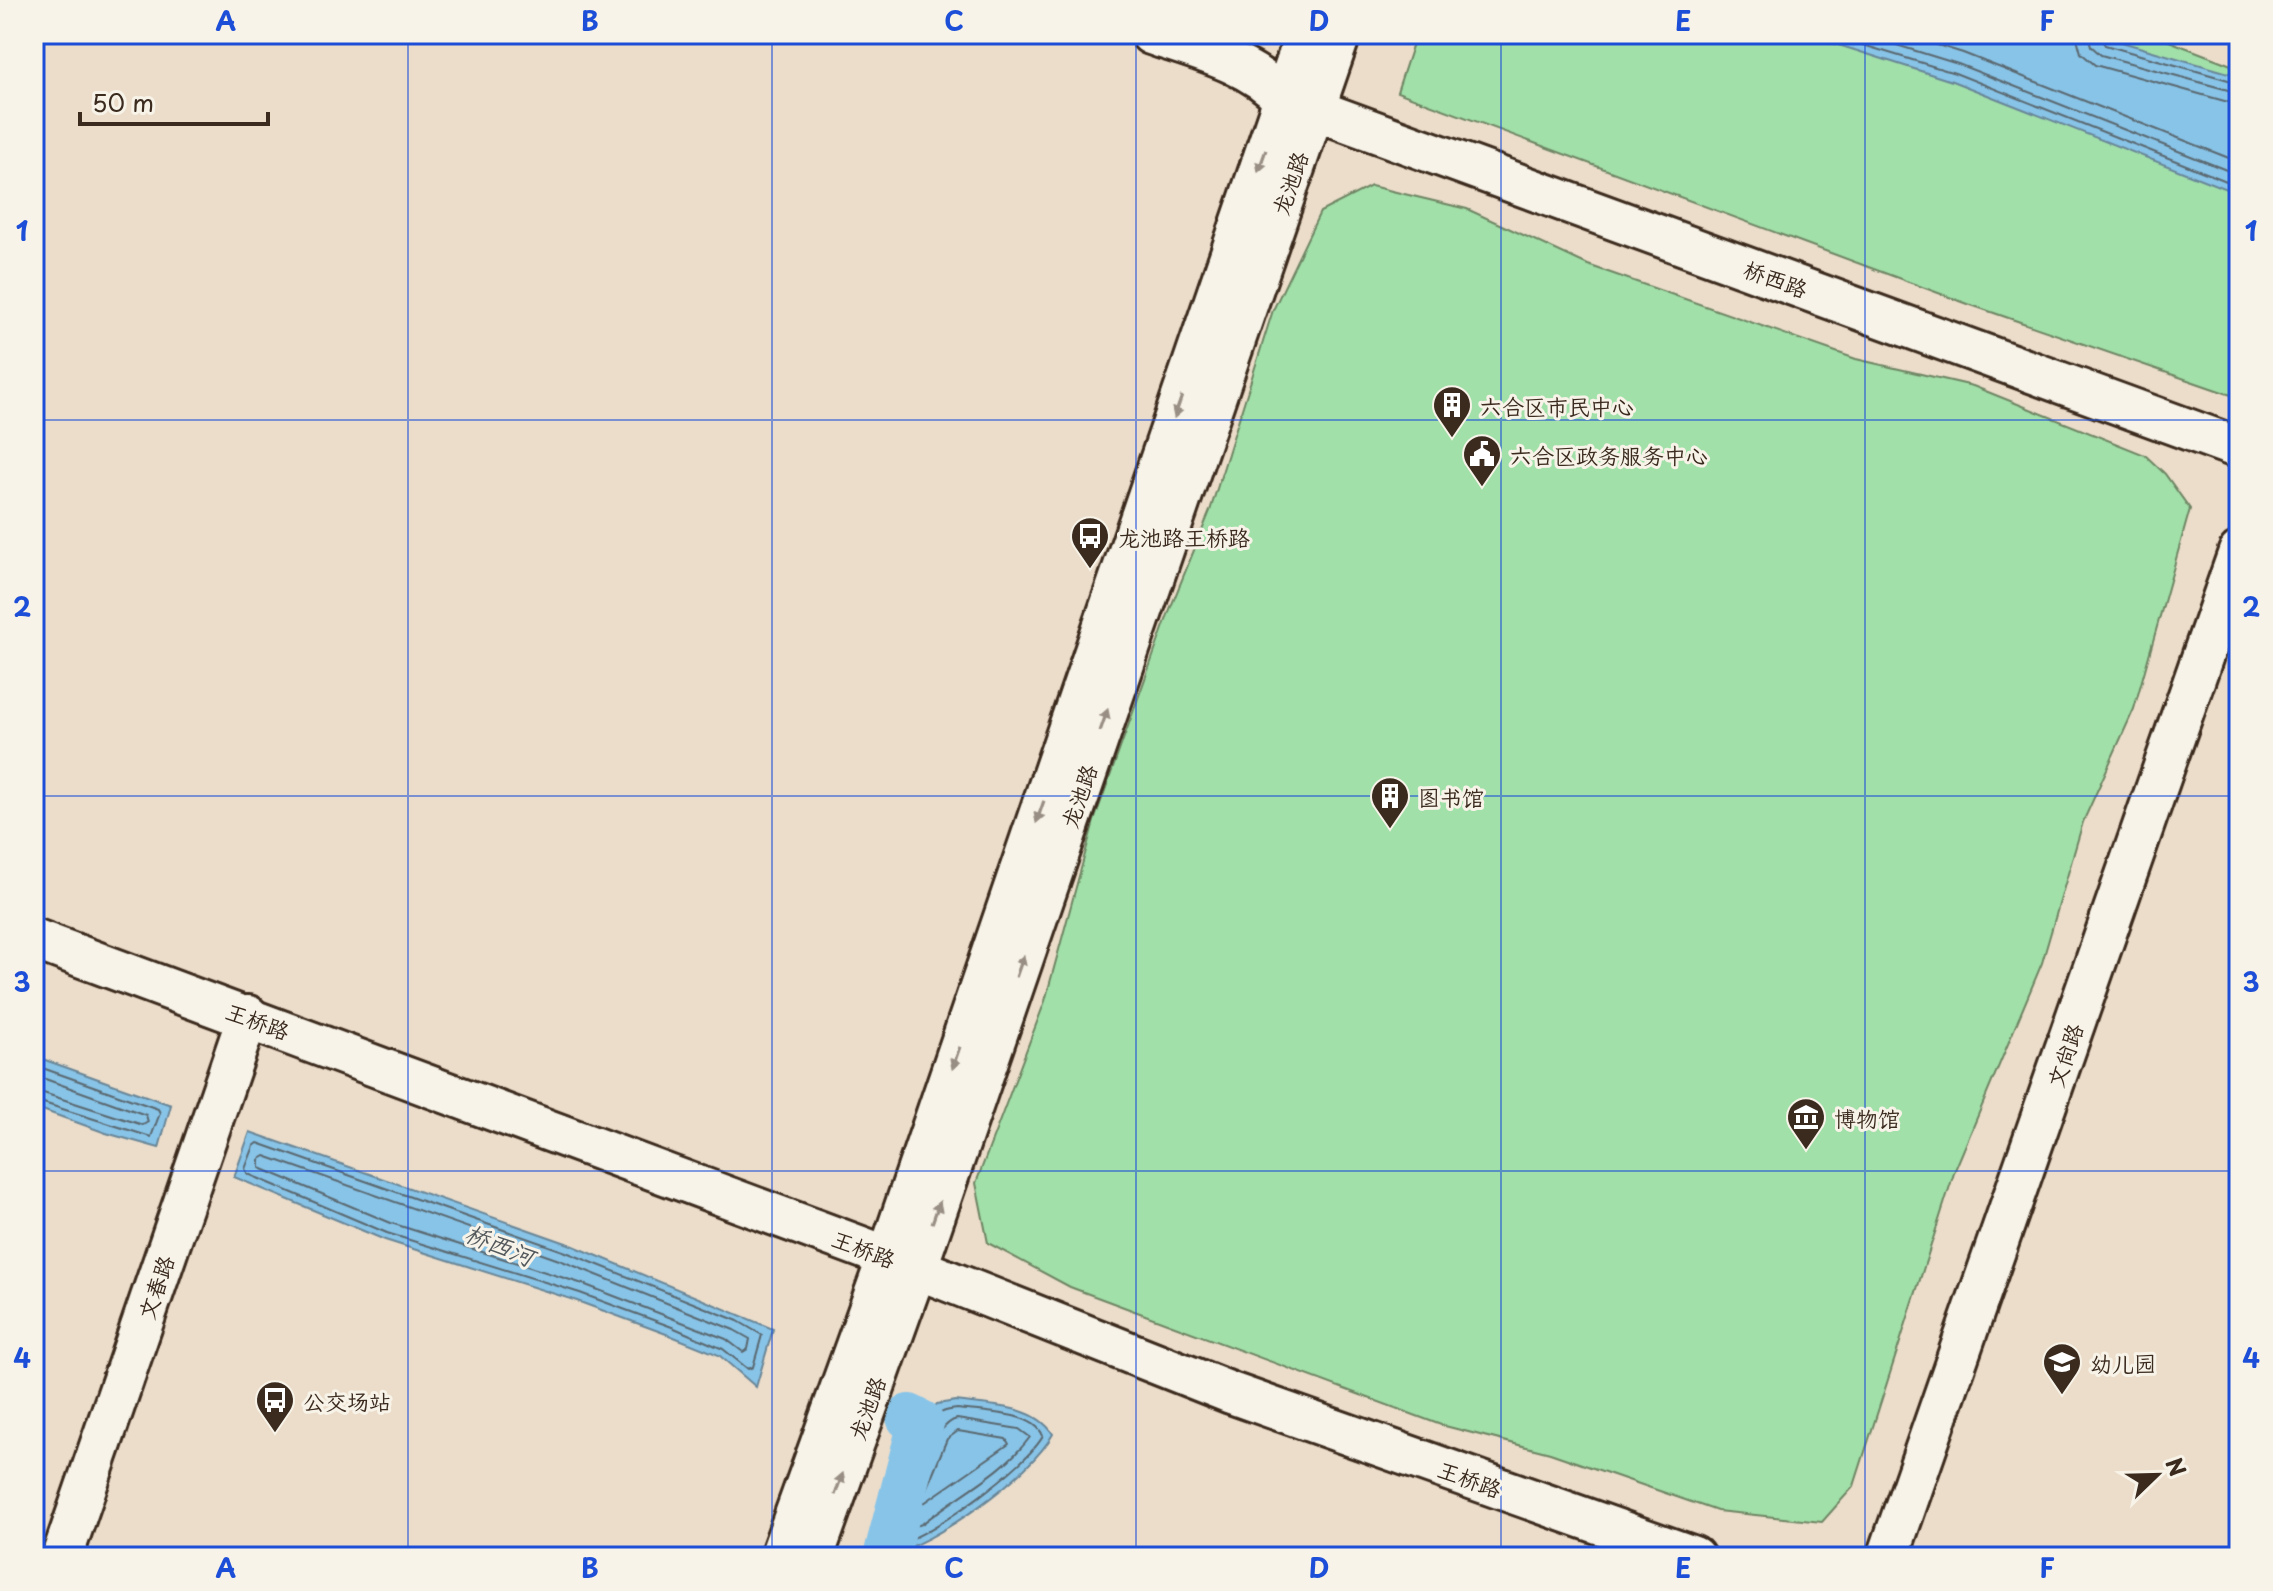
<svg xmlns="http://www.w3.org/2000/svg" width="2273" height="1591" viewBox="0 0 2273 1591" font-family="'Playpen Sans','LXGW WenKai TC',sans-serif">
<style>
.green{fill:#a1e0a9;stroke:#6e8564;stroke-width:2}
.water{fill:#88c4e8;stroke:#698697;stroke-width:2}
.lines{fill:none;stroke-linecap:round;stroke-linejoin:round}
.shore{stroke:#5a686f;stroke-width:2}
.river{stroke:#88c4e8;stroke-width:46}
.secondary-casing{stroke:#3b2a1e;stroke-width:46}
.secondary{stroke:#f7f3e8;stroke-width:40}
.oneway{fill:#998e83}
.grid{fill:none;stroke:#1d4ed8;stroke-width:2;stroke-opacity:0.55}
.labels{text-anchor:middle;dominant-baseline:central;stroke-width:6;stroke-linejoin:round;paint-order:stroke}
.street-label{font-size:22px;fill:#3b2a1e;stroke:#f7f3e8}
.poi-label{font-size:22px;fill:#3b2a1e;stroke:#f7f3e8;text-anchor:start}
.water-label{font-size:24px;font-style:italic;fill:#52585b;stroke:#f7f3e8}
.neatline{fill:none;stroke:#1d4ed8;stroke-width:3}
.grid-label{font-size:26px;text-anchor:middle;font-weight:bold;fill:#1d4ed8}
</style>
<rect width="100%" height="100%" fill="#ecddca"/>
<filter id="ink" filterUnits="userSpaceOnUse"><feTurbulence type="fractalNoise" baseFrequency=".0125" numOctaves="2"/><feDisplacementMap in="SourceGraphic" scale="16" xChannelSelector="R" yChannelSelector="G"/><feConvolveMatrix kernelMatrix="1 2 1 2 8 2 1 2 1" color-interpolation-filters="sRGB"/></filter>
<g filter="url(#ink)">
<g class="green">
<path d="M1416 34H2151L2239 68 2237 397 1968 304 1397 92Z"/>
<path d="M1371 186 1467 209 1588 265 1856 359 1973 386 2145 455 2165 474 2190 509 2134 709 2083 822 2042 963 1955 1170 1854 1486 1822 1522 1717 1511 1550 1453 1441 1425 1070 1287 988 1243 976 1183 1045 1001 1094 821 1170 609 1210 511 1273 310 1320 212Z"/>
</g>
<g class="water">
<path d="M1804 34H2094L2239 76V194L1952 81Z"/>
<path d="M34 1056 171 1105 159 1148 106 1133 34 1107Z"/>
<path d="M250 1132 569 1244 773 1329 756 1387 719 1355 669 1335 577 1301 385 1240 234 1177Z"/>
<path d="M956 1401C989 1406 1034 1404 1053 1434 1031 1475 933 1546 888 1554L889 1499 921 1423 937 1404Z"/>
</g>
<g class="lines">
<g class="shore">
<path d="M1827 34 1955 73 2239 186"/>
<path d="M1861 34 1958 64 2239 175"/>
<path d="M1902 34 1963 53 2239 162"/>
<path d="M2076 34 2081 53 2095 65 2239 105"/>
<path d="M2088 34 2091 46 2101 55 2239 93"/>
<path d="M2098 34 2105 45 2239 83"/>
<path d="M34 1065 158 1109 160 1113 151 1137 34 1100"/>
<path d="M34 1075 146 1115 148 1122 143 1125 34 1090"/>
<path d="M258 1143 566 1252 738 1321 762 1335 753 1367 748 1369 723 1349 672 1327 580 1293 387 1233 248 1174 245 1169 254 1146Z"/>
<path d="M265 1156 562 1261 734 1330 750 1339 748 1349 743 1352 726 1339 583 1284 391 1223 260 1168V1159Z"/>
<path d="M957 1409C979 1412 1034 1411 1043 1436 1028 1465 930 1537 899 1543 887 1516 917 1433 939 1414 944 1410 950 1410 957 1409Z"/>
<path d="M957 1419 1019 1429 1030 1437C1003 1474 957 1495 922 1524L909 1528C899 1506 933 1423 957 1419Z"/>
<path d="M958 1431 1006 1439 1009 1444 924 1503 922 1499 947 1439Z"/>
</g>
<path class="river" d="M886 1557 921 1423 909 1417"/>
<defs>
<g id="secondary">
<path d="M1151 34C1197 50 1250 62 1283 98L2239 448"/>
<path d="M34 939 888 1257 1231 1393 1694 1557"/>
<path d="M62 1557 248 1016"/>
<path d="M780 1557 888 1257 1306 34"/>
<path d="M813 1557 917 1267 1340 34"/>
<path d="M1888 1557 2239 552"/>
</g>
</defs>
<use href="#secondary" class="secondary-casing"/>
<use href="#secondary" class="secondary"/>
</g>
<defs><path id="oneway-solid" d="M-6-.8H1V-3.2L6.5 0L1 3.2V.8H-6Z" transform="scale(2)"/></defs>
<g class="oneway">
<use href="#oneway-solid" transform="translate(1262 161) rotate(109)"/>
<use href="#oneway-solid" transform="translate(1178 407) rotate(109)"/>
<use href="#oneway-solid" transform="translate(1104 720) rotate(-71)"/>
<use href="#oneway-solid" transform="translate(1040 812) rotate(109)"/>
<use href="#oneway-solid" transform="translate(1020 966) rotate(-71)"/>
<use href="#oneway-solid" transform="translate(956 1058) rotate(109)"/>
<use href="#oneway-solid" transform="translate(936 1212) rotate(-71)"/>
<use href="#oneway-solid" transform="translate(839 1484) rotate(-70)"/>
</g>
</g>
<path class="grid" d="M408 34V1557M772 34V1557M1136 34V1557M1501 34V1557M1865 34V1557M34 420H2239M34 796H2239M34 1171H2239"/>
<defs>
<symbol id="building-pin" viewBox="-11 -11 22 30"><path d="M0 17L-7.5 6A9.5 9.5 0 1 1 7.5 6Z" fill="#3b2a1e" stroke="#f7f3e8"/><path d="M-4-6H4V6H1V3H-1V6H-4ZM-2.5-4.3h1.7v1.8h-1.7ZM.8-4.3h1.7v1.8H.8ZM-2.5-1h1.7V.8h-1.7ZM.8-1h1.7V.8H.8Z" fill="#fff"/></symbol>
<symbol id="civic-pin" viewBox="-11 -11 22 30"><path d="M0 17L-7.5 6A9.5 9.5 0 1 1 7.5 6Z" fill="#3b2a1e" stroke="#f7f3e8"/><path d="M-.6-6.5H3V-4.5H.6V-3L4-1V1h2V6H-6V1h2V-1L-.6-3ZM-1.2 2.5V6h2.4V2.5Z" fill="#fff"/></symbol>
<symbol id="bus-pin" viewBox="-11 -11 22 30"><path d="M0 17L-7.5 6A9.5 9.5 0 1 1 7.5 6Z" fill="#3b2a1e" stroke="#f7f3e8"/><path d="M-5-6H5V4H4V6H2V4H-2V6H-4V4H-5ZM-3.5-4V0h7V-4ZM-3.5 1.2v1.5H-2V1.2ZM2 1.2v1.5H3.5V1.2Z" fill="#fff"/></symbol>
<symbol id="museum-pin" viewBox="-11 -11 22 30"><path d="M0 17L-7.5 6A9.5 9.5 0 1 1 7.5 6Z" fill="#3b2a1e" stroke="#f7f3e8"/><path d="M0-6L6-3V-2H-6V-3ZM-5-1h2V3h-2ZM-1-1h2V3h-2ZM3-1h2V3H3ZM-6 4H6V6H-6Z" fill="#fff"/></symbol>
<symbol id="school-pin" viewBox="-11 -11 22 30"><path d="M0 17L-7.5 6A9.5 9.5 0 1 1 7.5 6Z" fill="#3b2a1e" stroke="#f7f3e8"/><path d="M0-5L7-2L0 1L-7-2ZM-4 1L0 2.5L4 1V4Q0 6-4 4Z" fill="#fff"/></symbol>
</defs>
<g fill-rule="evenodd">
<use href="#building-pin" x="1430" y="383" width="44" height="60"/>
<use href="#civic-pin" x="1460" y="432" width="44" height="60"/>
<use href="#bus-pin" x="1068" y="514" width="44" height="60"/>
<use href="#building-pin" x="1368" y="774" width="44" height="60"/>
<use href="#museum-pin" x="1784" y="1095" width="44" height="60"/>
<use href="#school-pin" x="2040" y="1340" width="44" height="60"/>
<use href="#bus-pin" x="253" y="1378" width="44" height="60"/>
</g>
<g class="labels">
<g class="street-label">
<text transform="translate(1289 183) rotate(-71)">龙池路</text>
<text transform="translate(1776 278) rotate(20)">桥西路</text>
<text transform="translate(1078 796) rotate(-71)">龙池路</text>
<text transform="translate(258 1020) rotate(20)">王桥路</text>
<text transform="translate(2064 1055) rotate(-71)">文尚路</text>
<text transform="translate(864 1248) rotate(21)">王桥路</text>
<text transform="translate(155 1287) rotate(-71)">文春路</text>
<text transform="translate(866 1408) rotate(-70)">龙池路</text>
<text transform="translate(1470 1478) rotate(20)">王桥路</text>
</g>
<g class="poi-label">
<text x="1480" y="405">六合区市民中心</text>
<text x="1510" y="454">六合区政务服务中心</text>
<text x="1118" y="536">龙池路王桥路</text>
<text x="1418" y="796">图书馆</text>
<text x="1834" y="1117">博物馆</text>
<text x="2090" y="1362">幼儿园</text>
<text x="303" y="1400">公交场站</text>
</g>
<g class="water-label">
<text transform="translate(500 1244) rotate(22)">桥西河</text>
</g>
</g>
<rect width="2273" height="1591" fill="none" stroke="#f7f3e8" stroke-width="88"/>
<g transform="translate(2157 1475) rotate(67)" stroke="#f7f3e8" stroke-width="6" paint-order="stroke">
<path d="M0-6L14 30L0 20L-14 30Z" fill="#3b2a1e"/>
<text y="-12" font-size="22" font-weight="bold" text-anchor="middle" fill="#3b2a1e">N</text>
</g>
<path d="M80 112v12h188v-12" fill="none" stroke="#3b2a1e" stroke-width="4"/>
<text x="92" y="112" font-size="24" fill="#3b2a1e" stroke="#f7f3e8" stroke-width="6" paint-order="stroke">50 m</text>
<rect x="44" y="44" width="2185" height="1503" class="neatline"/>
<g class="grid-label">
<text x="226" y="31">A</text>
<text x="590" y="31">B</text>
<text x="954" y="31">C</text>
<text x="1319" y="31">D</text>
<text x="1683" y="31">E</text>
<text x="2047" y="31">F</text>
<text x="22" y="241">1</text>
<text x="2251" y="241">1</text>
<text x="22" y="617">2</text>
<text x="2251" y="617">2</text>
<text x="22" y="992">3</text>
<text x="2251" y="992">3</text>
<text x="22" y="1368">4</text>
<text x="2251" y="1368">4</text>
<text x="226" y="1578">A</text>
<text x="590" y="1578">B</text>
<text x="954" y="1578">C</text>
<text x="1319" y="1578">D</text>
<text x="1683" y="1578">E</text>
<text x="2047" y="1578">F</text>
</g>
</svg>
